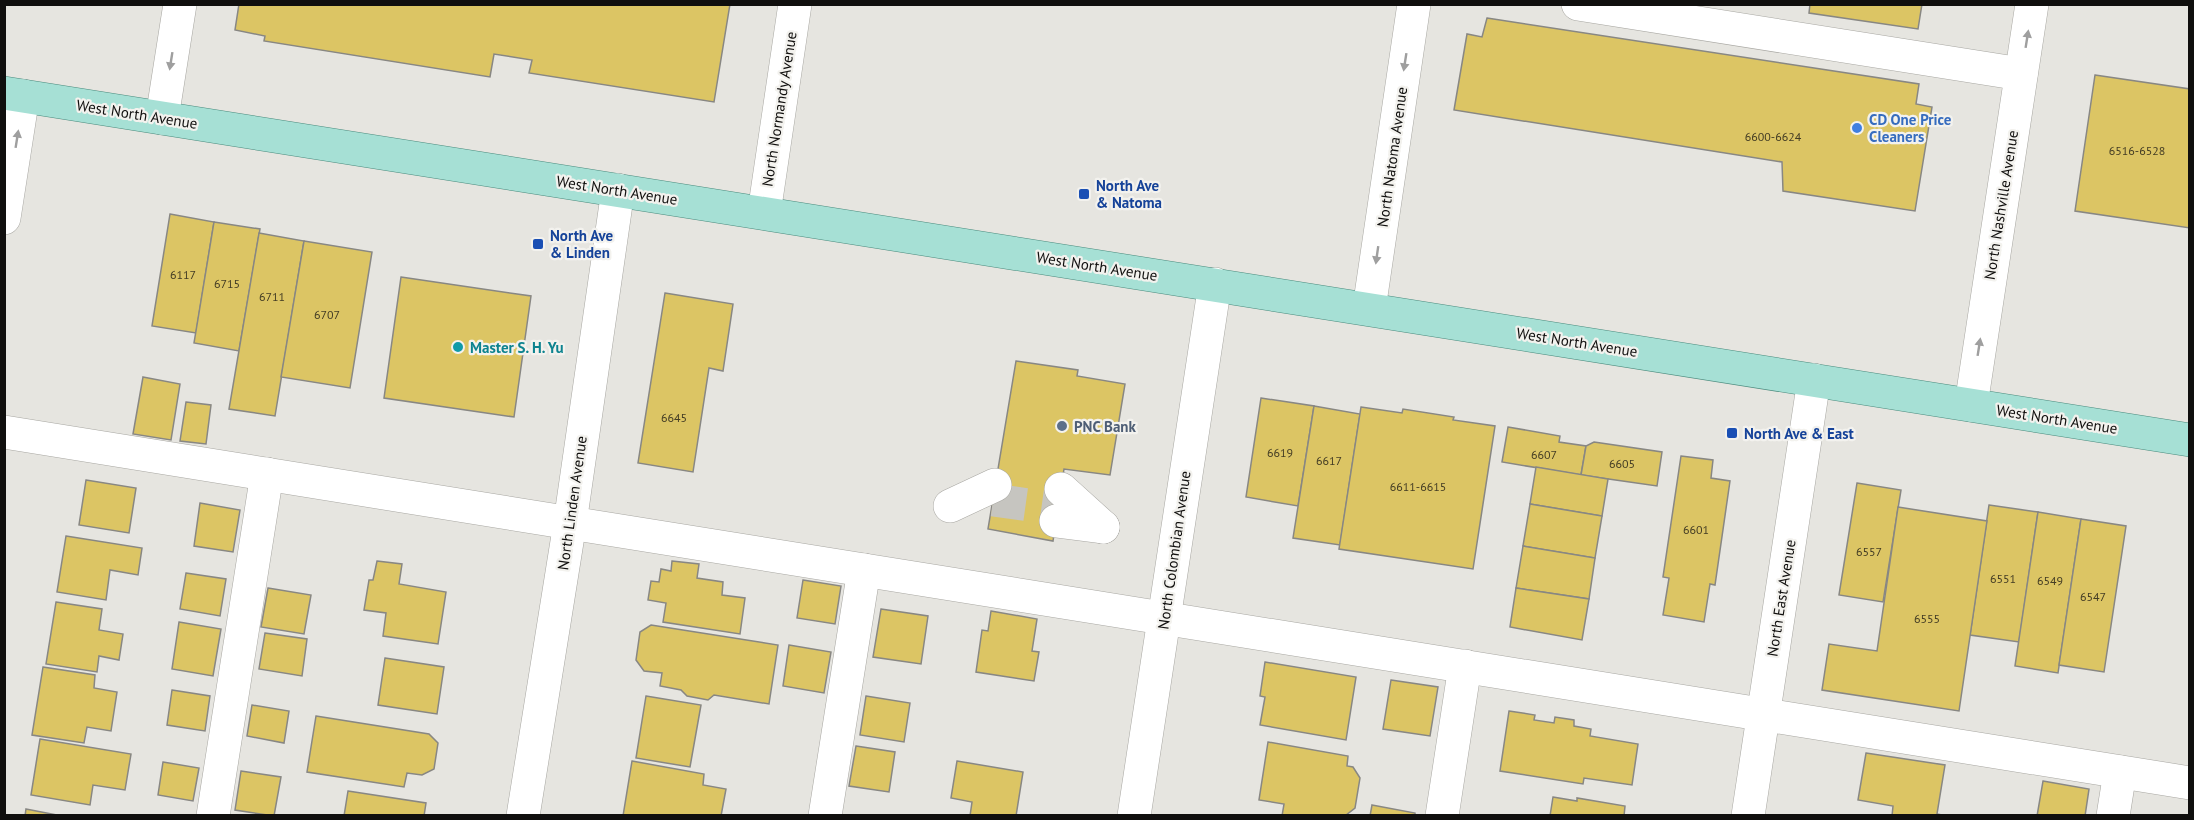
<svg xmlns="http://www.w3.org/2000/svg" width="2194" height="820" viewBox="0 0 2194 820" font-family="'PT Sans',sans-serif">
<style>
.building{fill:#dcc564;stroke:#888783;stroke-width:1.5}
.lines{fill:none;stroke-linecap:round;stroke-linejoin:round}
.minor-tunnel{stroke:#c6c5c0;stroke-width:33;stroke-dasharray:33 16;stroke-linecap:butt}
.minor-casing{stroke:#a8a7a2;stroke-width:34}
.major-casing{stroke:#4b8a7d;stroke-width:34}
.minor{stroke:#fff;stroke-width:33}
.major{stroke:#a6e0d5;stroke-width:33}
.oneway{fill:#9f9f9f}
.shop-dot{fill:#3f7fe0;stroke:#f3f2ee;stroke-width:2}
.transit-dot{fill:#1a4fb4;stroke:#f3f2ee;stroke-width:2}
.culture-dot{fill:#0f9aa8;stroke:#f3f2ee;stroke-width:2}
.service-dot{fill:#5c6f8a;stroke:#f3f2ee;stroke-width:2}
.labels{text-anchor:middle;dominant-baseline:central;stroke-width:4.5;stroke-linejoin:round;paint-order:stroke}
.number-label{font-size:12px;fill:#433c24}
.street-label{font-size:15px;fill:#100f0e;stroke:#f3f2ee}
.shop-label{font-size:15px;font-weight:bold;fill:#366cbe;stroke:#f3f2ee;text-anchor:start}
.transit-label{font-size:15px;font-weight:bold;fill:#164399;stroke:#f3f2ee;text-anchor:start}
.culture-label{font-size:15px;font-weight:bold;fill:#0d838f;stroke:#f3f2ee;text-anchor:start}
.service-label{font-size:15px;font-weight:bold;fill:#4e5e75;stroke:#f3f2ee;text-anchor:start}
</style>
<rect width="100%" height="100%" fill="#e6e5e0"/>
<g class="building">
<path d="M239 4H730L714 102 529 73 532 60 494 54 490 77 264 41 265 36 235 30Z"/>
<path d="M1810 4H1922L1918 29 1809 13Z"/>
<path d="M1487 18 1919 84 1916 104 1932 107 1915 211 1783 191 1782 162 1454 110 1467 34 1482 37Z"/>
<path d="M2095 75 2190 89V228L2075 211Z"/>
<path d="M170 214 214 222 196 333 152 326Z"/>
<path d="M214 222 260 229 239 351 194 343Z"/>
<path d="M259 233 304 241 275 416 229 409Z"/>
<path d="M304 241 372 252 350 388 281 377Z"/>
<path d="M401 277 531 296 514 417 384 398Z"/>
<path d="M665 293 733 304 723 371 709 368 693 472 638 463Z"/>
<path d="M1016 361 1078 370 1077 376 1125 384 1110 475 1064 469 1053 541 988 529Z"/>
<path d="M143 377 180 384 171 440 133 434Z"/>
<path d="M1261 398 1314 406 1298 506 1246 497Z"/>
<path d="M186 402 211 405 206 444 180 441Z"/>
<path d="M1314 406 1360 414 1340 545 1293 538Z"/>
<path d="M1361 407 1402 413 1403 409 1454 417 1453 420 1495 426 1473 569 1339 549Z"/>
<path d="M1508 427 1560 436 1559 442 1586 446 1581 475 1502 462Z"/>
<path d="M1594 442 1662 452 1657 486 1581 475 1586 446Z"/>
<path d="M1681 456 1713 460 1711 478 1730 481 1715 585 1710 584 1704 622 1663 615 1669 578 1663 577Z"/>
<path d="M1536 467 1608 479 1602 516 1530 504Z"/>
<path d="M86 480 136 488 129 533 79 525Z"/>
<path d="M1857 483 1901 490 1883 602 1839 595Z"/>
<path d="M200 503 240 510 233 552 194 546Z"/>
<path d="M1530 504 1602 516 1595 558 1523 546Z"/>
<path d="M1989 505 2038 512 2019 642 1970 635Z"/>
<path d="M1898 507 1987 521 1959 711 1822 690 1829 644 1877 651Z"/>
<path d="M2038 512 2081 519 2058 673 2015 666Z"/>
<path d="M2081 519 2126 526 2104 672 2059 665Z"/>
<path d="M66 536 142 548 138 575 110 570 106 600 57 592Z"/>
<path d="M1523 546 1595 558 1589 599 1516 588Z"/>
<path d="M377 561 402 564 399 584 446 592 438 644 383 636 386 613 364 610 369 580H373Z"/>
<path d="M672 561 699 564 697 578 723 582 722 595 745 598 740 634 663 622 666 603 648 600 651 581 659 582 661 569 671 571Z"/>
<path d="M186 573 226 579 220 616 180 609Z"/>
<path d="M803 580 841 586 835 624 797 618Z"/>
<path d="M268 588 311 595 304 634 261 627Z"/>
<path d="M1516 588 1589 599 1582 640 1510 627Z"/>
<path d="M56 602 102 609 99 630 123 634 119 660 99 656 97 672 46 664Z"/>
<path d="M881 609 928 616 921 664 873 657Z"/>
<path d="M991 611 1037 619 1032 651 1039 652 1034 681 976 672 982 630 988 631Z"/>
<path d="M179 622 221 629 213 676 172 669Z"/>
<path d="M651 625 778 645 769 704 714 695 708 700 687 696 681 690 660 686 662 673 644 671 636 660 640 632Z"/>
<path d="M265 633 307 639 302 676 259 669Z"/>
<path d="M789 645 831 652 824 693 783 686Z"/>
<path d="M385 658 444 667 437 714 378 705Z"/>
<path d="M1265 662 1356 677 1346 740 1260 725 1265 697 1260 696Z"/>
<path d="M43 667 95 675 94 688 117 692 111 731 87 727 84 743 32 735Z"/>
<path d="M1391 680 1438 687 1430 736 1383 729Z"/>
<path d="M172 690 210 696 205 731 167 725Z"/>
<path d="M646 696 701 705 690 767 636 758Z"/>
<path d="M866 696 910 703 904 742 860 735Z"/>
<path d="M252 705 289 711 284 743 247 736Z"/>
<path d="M1509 711 1535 715 1534 720 1554 723 1555 717 1574 720V726L1591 729 1590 736 1638 744 1632 785 1584 778 1583 784 1500 771Z"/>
<path d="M316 716 429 734 438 743 434 769 422 775 407 773 404 787 307 772Z"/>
<path d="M40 739 131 754 125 790 93 785 90 805 31 795Z"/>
<path d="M1268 742 1348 756 1347 766 1353 767 1360 778 1355 808 1346 815 1282 816 1284 804 1259 800Z"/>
<path d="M856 746 895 752 889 792 849 786Z"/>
<path d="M1866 753 1945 765 1937 814 1947 816H1892L1893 806 1858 800Z"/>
<path d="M632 761 704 774 703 785 726 789 721 816H623Z"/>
<path d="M957 761 1023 772 1016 816H970L972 802 951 798Z"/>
<path d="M163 762 199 768 193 801 158 795Z"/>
<path d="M241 771 281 777 274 816 235 810Z"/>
<path d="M2043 781 2089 789 2085 816H2037Z"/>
<path d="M348 791 426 803 424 816H344Z"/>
<path d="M1553 797 1577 801V798L1625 806 1624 816H1550Z"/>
<path d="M1372 805 1415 813V816H1370Z"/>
<path d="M26 809 62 816H25Z"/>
</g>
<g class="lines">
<path class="minor-tunnel" d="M993 500 1058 509"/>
<defs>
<g id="minor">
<path d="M1578 4 2021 74"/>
<path d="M162 118 180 4"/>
<path d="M764 213 795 4"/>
<path d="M4 218 23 96"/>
<path d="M1369 309 1414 4"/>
<path d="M1971 405 2032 4"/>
<path d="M4 432 2190 783"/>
<path d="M1061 489 1103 527"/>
<path d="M950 506 995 485"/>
<path d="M1056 521 1103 527"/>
<path d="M213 816 267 474"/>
<path d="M523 816 570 523 618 190"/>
<path d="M825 816 864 570"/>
<path d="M1134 816 1215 284"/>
<path d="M1442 816 1465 666"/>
<path d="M1748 816 1814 380"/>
<path d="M2113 816 2120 772"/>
</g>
<path id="major" d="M4 93 2190 440"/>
</defs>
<use href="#minor" class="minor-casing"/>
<use href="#major" class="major-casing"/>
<use href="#minor" class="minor"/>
<use href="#major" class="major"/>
</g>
<defs><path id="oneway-solid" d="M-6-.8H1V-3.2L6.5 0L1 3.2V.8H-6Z" transform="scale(1.5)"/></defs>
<g class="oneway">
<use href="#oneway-solid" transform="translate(2027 39) rotate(-81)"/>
<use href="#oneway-solid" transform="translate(171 61) rotate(99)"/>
<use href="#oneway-solid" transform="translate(1405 62) rotate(99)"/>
<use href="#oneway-solid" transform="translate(17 139) rotate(-81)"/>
<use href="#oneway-solid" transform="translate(1377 255) rotate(98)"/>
<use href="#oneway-solid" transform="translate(1979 347) rotate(-81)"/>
</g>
<circle class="shop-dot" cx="1857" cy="128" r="6"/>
<g class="transit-dot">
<rect x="1078" y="188" width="12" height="12" rx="3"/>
<rect x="532" y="238" width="12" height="12" rx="3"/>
<rect x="1726" y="427" width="12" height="12" rx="3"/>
</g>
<circle class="culture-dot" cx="458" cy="347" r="6"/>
<circle class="service-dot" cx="1062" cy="426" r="6"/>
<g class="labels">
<g class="number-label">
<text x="1773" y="136">6600-6624</text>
<text x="2137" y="150">6516-6528</text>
<text x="183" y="274">6117</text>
<text x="227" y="283">6715</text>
<text x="272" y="296">6711</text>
<text x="327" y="314">6707</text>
<text x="674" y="417">6645</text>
<text x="1280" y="452">6619</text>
<text x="1544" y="454">6607</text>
<text x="1329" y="460">6617</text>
<text x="1622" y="463">6605</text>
<text x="1418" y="486">6611-6615</text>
<text x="1696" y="529">6601</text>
<text x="1869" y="551">6557</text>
<text x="2003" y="578">6551</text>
<text x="2050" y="580">6549</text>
<text x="2093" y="596">6547</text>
<text x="1927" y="618">6555</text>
</g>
<g class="street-label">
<text transform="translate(779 109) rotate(-81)">North Normandy Avenue</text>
<text transform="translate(137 114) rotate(9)">West North Avenue</text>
<text transform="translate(1392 157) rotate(-82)">North Natoma Avenue</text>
<text transform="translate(617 190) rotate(9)">West North Avenue</text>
<text transform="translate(2001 205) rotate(-81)">North Nashville Avenue</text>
<text transform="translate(1097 266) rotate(9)">West North Avenue</text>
<text transform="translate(1577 342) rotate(9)">West North Avenue</text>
<text transform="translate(2057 419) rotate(9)">West North Avenue</text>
<text transform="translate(572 503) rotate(-82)">North Linden Avenue</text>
<text transform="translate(1174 550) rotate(-82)">North Colombian Avenue</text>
<text transform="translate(1781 598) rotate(-81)">North East Avenue</text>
</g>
<g class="shop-label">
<text x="1869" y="119">CD One Price<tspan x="1869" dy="17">Cleaners</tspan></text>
</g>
<g class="transit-label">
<text x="1096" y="185">North Ave<tspan x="1096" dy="17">&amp; Natoma</tspan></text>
<text x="550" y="235">North Ave<tspan x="550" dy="17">&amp; Linden</tspan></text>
<text x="1744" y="433">North Ave &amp; East</text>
</g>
<g class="culture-label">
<text x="470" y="347">Master S. H. Yu</text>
</g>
<g class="service-label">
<text x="1074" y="426">PNC Bank</text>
</g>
</g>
<rect width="2194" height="820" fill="none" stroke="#100f0e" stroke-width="12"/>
</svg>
